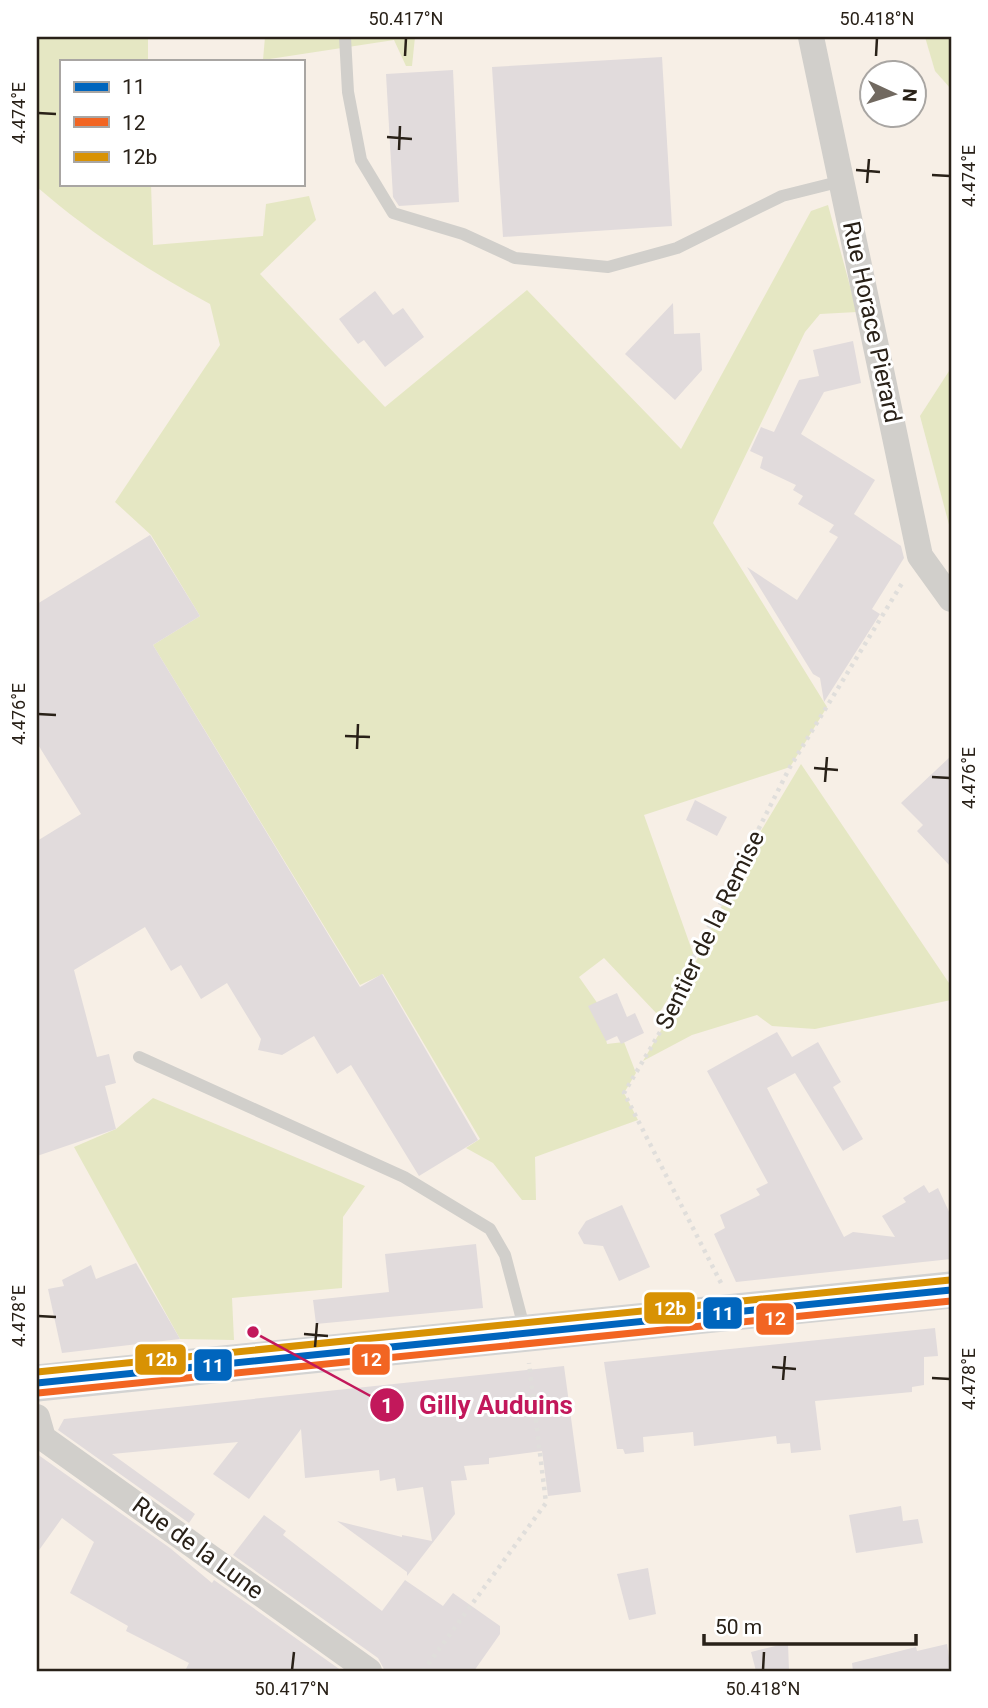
<svg xmlns="http://www.w3.org/2000/svg" width="988" height="1708" viewBox="0 0 988 1708" font-family="Roboto,sans-serif">
<style>
.green{fill:#e5e7c3}
.building{fill:#e1dbdc}
.lines{fill:none;stroke-linecap:round;stroke-linejoin:round}
.path{stroke:#e0dedb;stroke-width:4.5;stroke-dasharray:3.5 5;stroke-linecap:butt}
.lane{stroke:#d1cfcb;stroke-width:12}
.street{stroke:#d1cfcb;stroke-width:26}
.secondary{stroke:#d3d3d2;stroke-width:37}
.bus-1-casing{stroke:#fff;stroke-width:12}
.bus-2-casing{stroke:#fff;stroke-width:12}
.bus-3-casing{stroke:#fff;stroke-width:12}
.bus-1{stroke:#0065bd;stroke-width:7}
.bus-2{stroke:#f26522;stroke-width:7}
.bus-3{stroke:#d89204;stroke-width:7}
.ticks{fill:none;stroke:#292118;stroke-width:2.5}
.labels{text-anchor:middle;dominant-baseline:central;stroke-width:6;stroke-linejoin:round;paint-order:stroke}
.street-label{font-size:24px;fill:#292118;stroke:#fff}
.leader{fill:none;stroke:#c2185b;stroke-width:2.5}
.callout-dot{fill:#c2185b;stroke:#fff;stroke-width:2.5}
.mark-label{font-size:21px;text-anchor:middle;font-weight:bold;fill:#fff}
.callout-label{font-size:26px;text-anchor:middle;font-weight:bold;fill:#c2185b;stroke:#fff;stroke-width:6;stroke-linejoin:round;paint-order:stroke}
.line-badge{stroke:#fff;stroke-width:2.5}
.badge-label{font-size:19px;text-anchor:middle;font-weight:bold;fill:#fff}
.neatline{fill:none;stroke:#292118;stroke-width:2.5}
.ticks-label{font-size:18px;text-anchor:middle;fill:#292118}
</style>
<rect width="100%" height="100%" fill="#f7efe6"/>
<g class="green">
<path d="M37 37H148V61H61V184H151L153 245 263 236 266 204 309 196 316 220 260 274 385 407 527 290 681 449 811 211 828 205 857 312 820 314 805 332 713 523 827 707 790 767 644 815 694 956 658 1015 604 958 579 977 598 1004 607 1044 624 1042 636 1073 624 1093 638 1120 535 1157 536 1200H522L493 1163 466 1148 480 1139 383 974 360 985 153 645 200 616 151 535 115 502 220 345 210 304C149 271 90 233 37 187Z"/>
<path d="M265 37H415L412 66H406L394 40 263 60Z"/>
<path d="M925 37H951V89L935 71Z"/>
<path d="M951 368V532L920 416Z"/>
<path d="M801 764 951 986V1000L815 1029 772 1026 757 1015 692 1035 643 1061 676 1005 740 866Z"/>
<path d="M153 1098 365 1186 343 1217 342 1288 232 1298 234 1340 180 1339 74 1147 116 1129Z"/>
</g>
<g class="building">
<path d="M662 57 672 226 503 237 492 67Z"/>
<path d="M453 70 459 202 399 206 393 197 386 74Z"/>
<path d="M375 291 393 315 403 308 424 337 385 367 364 340 358 344 339 319Z"/>
<path d="M673 303 674 334 700 333 702 370 675 400 625 354Z"/>
<path d="M853 341 861 383 824 392 801 434 875 480 854 514 901 546 904 558 872 609 880 614 824 702 820 678 813 674 747 567 797 600 838 537 829 532 834 525 798 504 803 496 793 490 796 485 760 468 763 457 750 451 761 427 774 432 799 380 819 376 813 350Z"/>
<path d="M150 535 200 616 153 645 360 987 382 974 478 1140 419 1176 351 1065 337 1074 314 1036 282 1055 258 1050 261 1039 227 983 201 999 181 965 171 971 145 927 74 970 97 1057 109 1054 116 1083 105 1086 116 1129 37 1156V841L81 814 37 743V604Z"/>
<path d="M951 756V867L917 831 923 825 901 803Z"/>
<path d="M695 800 727 817 717 836 686 820Z"/>
<path d="M617 993 627 1017 635 1013 644 1033 621 1044 617 1036 606 1041 588 1006Z"/>
<path d="M777 1032 792 1057 818 1042 841 1082 833 1087 863 1139 843 1151 795 1073 767 1088 844 1237 853 1232 895 1237 882 1216 906 1202 903 1198 924 1185 929 1193 938 1188 951 1216V1259L736 1282 714 1234 725 1228 720 1215 760 1195 756 1189 768 1183 707 1071Z"/>
<path d="M622 1205 650 1267 619 1281 603 1246 584 1244 578 1233 586 1221Z"/>
<path d="M476 1244 483 1308 316 1324 313 1300 389 1292 385 1254Z"/>
<path d="M136 1263 180 1339 62 1353 48 1289 64 1286 62 1280 91 1265 96 1279Z"/>
<path d="M935 1328 938 1356 924 1357V1385L912 1387V1392L815 1401 821 1450 791 1453 790 1443 777 1444 776 1436 694 1446 693 1432 643 1437 644 1452 625 1454 623 1449H617L604 1362Z"/>
<path d="M564 1366 581 1492 548 1496 542 1451 489 1458V1464L464 1466 467 1480 451 1481 455 1514 407 1576V1572L337 1521 402 1537V1535L432 1541 423 1487 397 1491 395 1478 380 1481 379 1470 305 1478 301 1429 249 1499 213 1474 238 1442 112 1454 195 1514 189 1523 58 1430 64 1419Z"/>
<path d="M37 1454 170 1548 212 1583 214 1580 342 1671H185L189 1663 126 1631 128 1626 70 1593 94 1542 62 1518 37 1553Z"/>
<path d="M901 1506 903 1521 918 1519 923 1543 856 1553 849 1515Z"/>
<path d="M264 1515 286 1531 283 1535 382 1611 405 1580 443 1606 453 1593 500 1626V1634L474 1671H385L378 1658 233 1555Z"/>
<path d="M648 1568 656 1614 629 1620 617 1574Z"/>
<path d="M788 1643 789 1671H756L751 1652Z"/>
<path d="M947 1644 951 1671H853L852 1663 916 1647 917 1651Z"/>
</g>
<g class="lines">
<g class="path">
<path d="M721 1283 624 1093 676 1005 694 956 790 767 904 580"/>
<path d="M423 1671 546 1503 529 1363"/>
</g>
<g class="lane">
<path d="M345 37 348 92 361 160 393 213 463 234 515 258 608 267 677 248 782 196 842 181"/>
<path d="M139 1057 404 1177 490 1229 505 1255 525 1331"/>
</g>
<g class="street">
<path d="M811 37 920 556 951 599"/>
<path d="M37 1417 43 1438 369 1671"/>
</g>
<path class="secondary" d="M37 1383 951 1290"/>
<defs>
<path id="bus-1" d="M37 1383 951 1290"/>
<path id="bus-2" d="M38 1393 951 1301"/>
<path id="bus-3" d="M37 1372 950 1280"/>
</defs>
<use href="#bus-1" class="bus-1-casing"/>
<use href="#bus-2" class="bus-2-casing"/>
<use href="#bus-3" class="bus-3-casing"/>
<use href="#bus-1" class="bus-1"/>
<use href="#bus-2" class="bus-2"/>
<use href="#bus-3" class="bus-3"/>
</g>
<path class="ticks" d="M405 56 406 38M876 56 877 38M38 113 56 114M387 137 412 139M399 150 400 126M856 170 880 172M932 175 950 176M867 183 869 159M38 714 56 715M345 736 370 737M357 749 358 724M814 768 838 770M932 777 950 778M825 782 827 757M38 1316 56 1317M304 1334 328 1336M315 1347 317 1323M772 1367 796 1369M932 1378 950 1379M783 1380 785 1356M292 1670 294 1652M763 1670 764 1652"/>
<g class="labels">
<g class="street-label">
<text transform="translate(872 322) rotate(78)">Rue Horace Pierard</text>
<text transform="translate(710 930) rotate(-64)">Sentier de la Remise</text>
<text transform="translate(198 1548) rotate(36)">Rue de la Lune</text>
</g>
</g>
<path class="leader" d="M253 1332L387 1405"/>
<g class="callout-dot">
<circle cx="253" cy="1332" r="7"/>
<circle cx="387" cy="1405" r="18"/>
</g>
<g class="mark-label">
<text x="387" y="1413">1</text>
</g>
<g class="callout-label">
<text x="496" y="1414">Gilly Auduins</text>
</g>
<g class="line-badge">
<rect x="643" y="1291" width="53" height="34" rx="7" fill="#d89204"/>
<rect x="702" y="1296" width="41" height="34" rx="7" fill="#0065bd"/>
<rect x="755" y="1302" width="40" height="34" rx="7" fill="#f26522"/>
<rect x="351" y="1343" width="40" height="33" rx="7" fill="#f26522"/>
<rect x="134" y="1343" width="53" height="33" rx="7" fill="#d89204"/>
<rect x="193" y="1348" width="40" height="34" rx="7" fill="#0065bd"/>
</g>
<g class="badge-label">
<text x="670" y="1315">12b</text>
<text x="723" y="1320">11</text>
<text x="775" y="1325">12</text>
<text x="371" y="1366">12</text>
<text x="161" y="1366">12b</text>
<text x="213" y="1372">11</text>
</g>
<rect width="988" height="1708" fill="none" stroke="#ffffff" stroke-width="77"/>
<rect x="60" y="60" width="245" height="126" fill="#ffffff" stroke="#a9a6a3" stroke-width="2"/>
<rect x="74" y="82" width="35" height="10" fill="#0065bd" stroke="#a9a6a3" stroke-width="2"/>
<text x="122" y="94" font-size="21" fill="#292118">11</text>
<rect x="74" y="117" width="35" height="10" fill="#f26522" stroke="#a9a6a3" stroke-width="2"/>
<text x="122" y="130" font-size="21" fill="#292118">12</text>
<rect x="74" y="152" width="35" height="10" fill="#d89204" stroke="#a9a6a3" stroke-width="2"/>
<text x="122" y="164" font-size="21" fill="#292118">12b</text>
<g transform="translate(893 94) rotate(94)"><circle r="33" fill="#ffffff" stroke="#a9a6a3" stroke-width="2"/>
<path d="M0-5L12 26L0 18L-12 26Z" fill="#716960"/>
<text y="-10" font-size="19" font-weight="bold" text-anchor="middle" fill="#292118">N</text>
</g>
<path d="M704 1634v10h212v-10" fill="none" stroke="#292118" stroke-width="3.5"/>
<text x="715" y="1634" font-size="21" fill="#292118" stroke="#ffffff" stroke-width="5" paint-order="stroke">50 m</text>
<rect x="38" y="38" width="912" height="1632" class="neatline"/>
<g class="ticks-label">
<text x="406" y="25">50.417°N</text>
<text x="877" y="25">50.418°N</text>
<text transform="translate(19 113) rotate(-90)" y="6">4.474°E</text>
<text transform="translate(969 176) rotate(-90)" y="6">4.474°E</text>
<text transform="translate(19 714) rotate(-90)" y="6">4.476°E</text>
<text transform="translate(969 778) rotate(-90)" y="6">4.476°E</text>
<text transform="translate(19 1316) rotate(-90)" y="6">4.478°E</text>
<text transform="translate(969 1379) rotate(-90)" y="6">4.478°E</text>
<text x="292" y="1695">50.417°N</text>
<text x="763" y="1695">50.418°N</text>
</g>
</svg>
